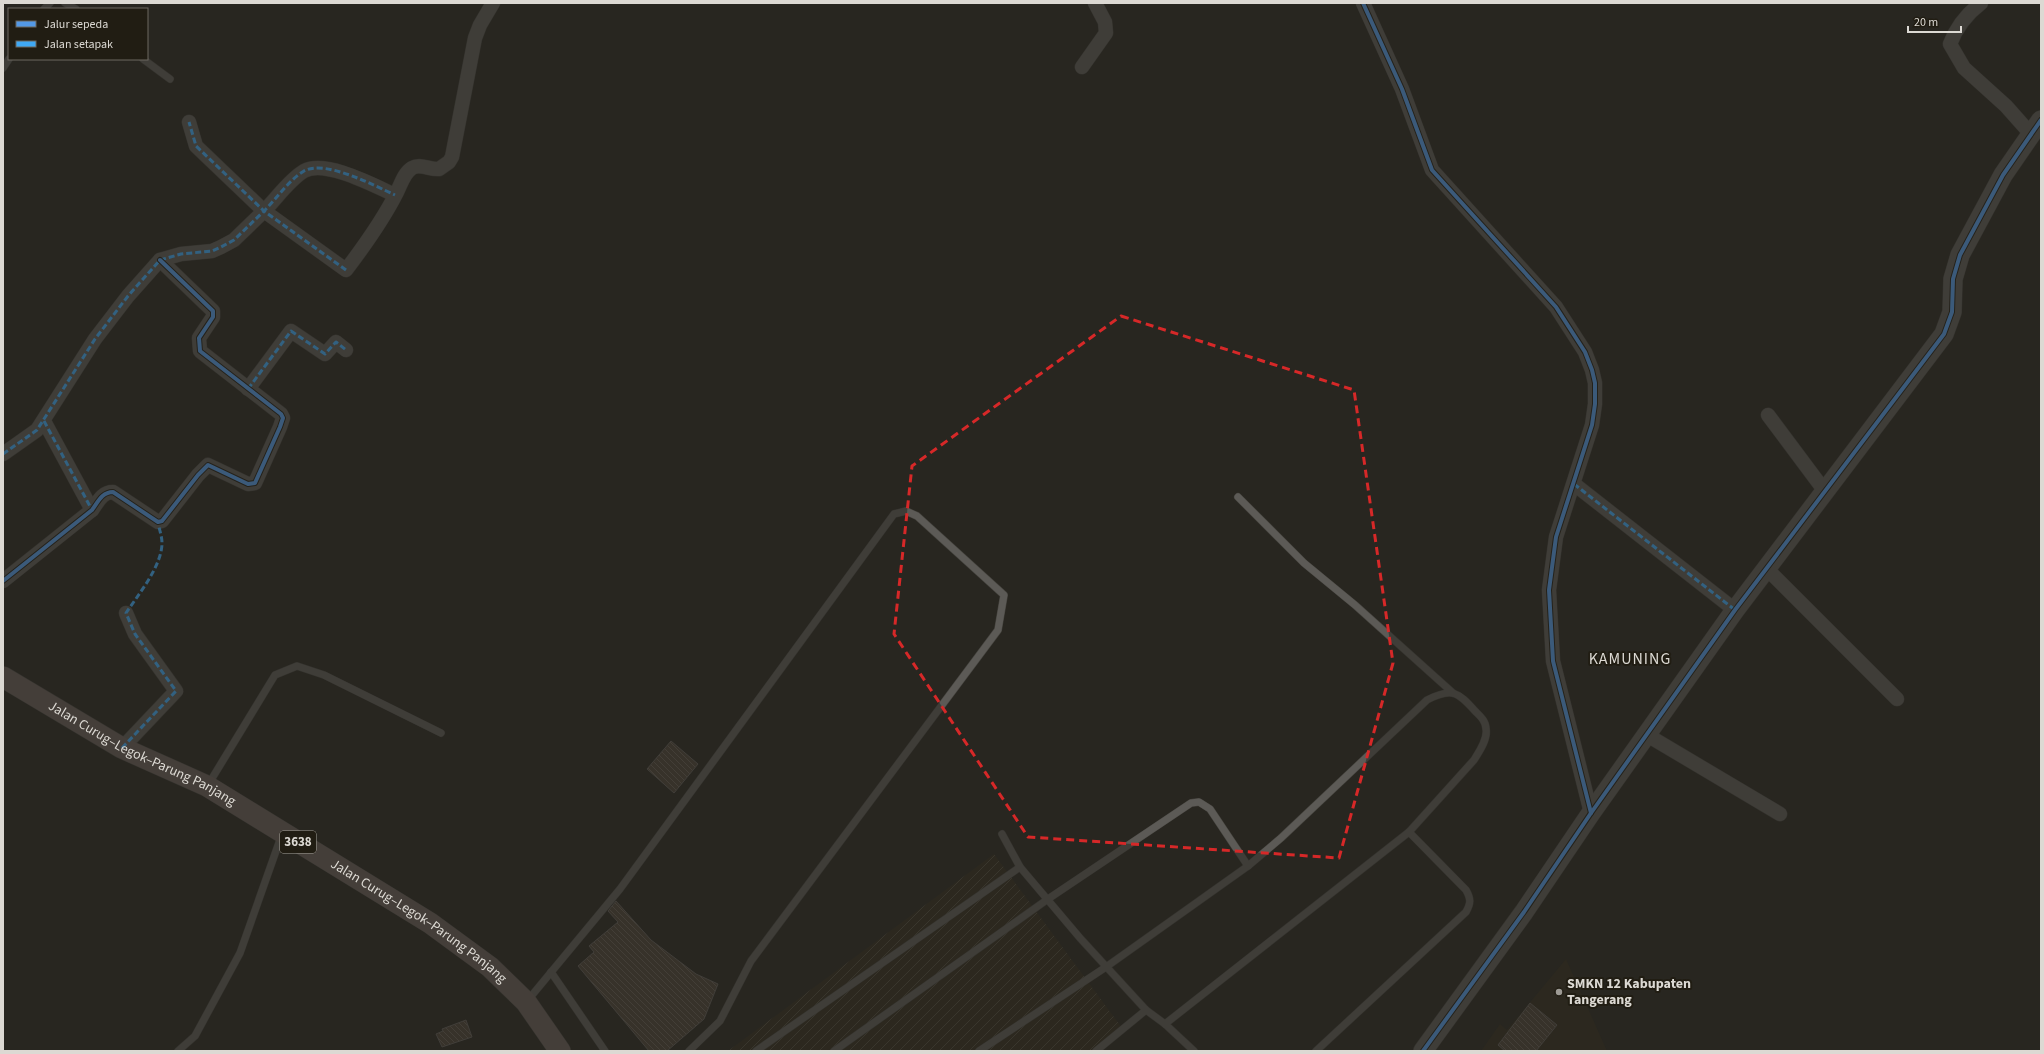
<svg xmlns="http://www.w3.org/2000/svg" width="2044" height="1054" viewBox="0 0 2044 1054" font-family="'Source Sans 3',sans-serif">
<style>
.built{fill:#312b1d}
.industrial{fill:url(#industrial-furrows)}
.building{fill:url(#building-back-hatch);stroke:#5e5a56}
.lines{fill:none;stroke-linecap:round;stroke-linejoin:round}
.lane-casing{stroke:#45433e;stroke-width:8}
.street-casing{stroke:#45433e;stroke-width:15}
.secondary-casing{stroke:#45433e;stroke-width:20}
.primary-casing{stroke:#45433e;stroke-width:22}
.lane{stroke:#5c5a56;stroke-width:7}
.street{stroke:#5c5a56;stroke-width:14}
.secondary{stroke:#5c5a56;stroke-width:19}
.primary{stroke:#675c58;stroke-width:21}
.quiet{stroke:#3fa9f5;stroke-width:3;stroke-dasharray:6 3;stroke-linecap:butt}
.cycleway-casing{stroke:#211d13;stroke-width:6}
.cycleway{stroke:#5399e6;stroke-width:4}
.marked{fill:none;stroke:#d62828;stroke-width:3;stroke-dasharray:8 5;stroke-linejoin:round}
.poi-dot{fill:#9d9a94;stroke:#211d13;stroke-width:1.5}
.labels{text-anchor:middle;dominant-baseline:central;stroke-width:4;stroke-linejoin:round;paint-order:stroke}
.shield{fill:#211d13;stroke:#a4a199;stroke-width:1}
.shield-label{font-size:13px;font-weight:bold;fill:#dcd9d3}
.street-label{font-size:14px;fill:#dcd9d3;stroke:#211d13}
.poi-label{font-size:14px;font-weight:bold;fill:#dcd9d3;stroke:#211d13;text-anchor:start}
.quarter-label{font-size:16px;letter-spacing:1px;fill:#dcd9d3;stroke:#211d13}
</style>
<defs>
<pattern id="industrial-furrows" width="10" height="10" patternUnits="userSpaceOnUse"><rect width="10" height="10" fill="#312b1d"/><path d="M-1 1l2-2M0 10L10 0M9 11l2-2" fill="none" stroke="#4e493d"/></pattern>
<pattern id="building-back-hatch" width="6" height="6" patternUnits="userSpaceOnUse"><rect width="6" height="6" fill="#4b4136"/><path d="M-1 5l2 2M0 0l6 6M5-1l2 2" fill="none" stroke="#645c52"/></pattern>
</defs>
<rect width="100%" height="100%" fill="#282620"/>
<path class="built" d="M1566 959 1607 1051H1481L1500 1024 1507 1030Z"/>
<path class="industrial" d="M994 854 1125 1032 1099 1051H728Z"/>
<g class="building">
<path d="M671 741 698 764 674 793 647 769Z"/>
<path d="M616 901 651 940 696 974 718 984 704 1019 667 1051H649L578 966 594 952 589 946 618 922 608 911Z"/>
<path d="M1530 1003 1557 1025 1536 1051H1505L1498 1045Z"/>
<path d="M466 1020 472 1037 442 1047 436 1034 443 1031 442 1029Z"/>
</g>
<g class="lines">
<defs>
<g id="lane">
<path d="M65 3 76 9"/>
<path d="M44 9 50 3"/>
<path d="M143 59 170 79"/>
<path d="M3 68 9 59"/>
<path d="M1238 497 1304 563 1355 605 1453 693"/>
<path d="M208 785 275 675 297 666 324 675 441 733"/>
<path d="M1002 834 1020 867 1080 938 1146 1010 1165 1024 1194 1051"/>
<path d="M551 972 605 1051"/>
<path d="M528 1000 620 889 894 514 906 511 917 516 1004 595 998 630 751 961 720 1021 689 1051"/>
<path d="M178 1051 195 1036 240 953 282 834"/>
<path d="M756 1051 1020 867"/>
<path d="M834 1051 1048 899 1191 803 1199 802 1210 809 1248 866"/>
<path d="M979 1051 1106 967 1248 866 1281 838 1427 700C1452 687 1458 692 1475 711 1480 716 1486 721 1486 729 1488 739 1479 752 1474 760L1409 832 1165 1024"/>
<path d="M1096 1051 1146 1010"/>
<path d="M1316 1051 1466 912C1471 903 1471 899 1466 890L1409 832"/>
</g>
<g id="street">
<path d="M1363 3 1402 89 1432 170 1556 307 1585 352 1592 370 1595 383V404L1592 425 1556 537 1549 590 1553 661 1591 813"/>
<path d="M1981 3C1968 13 1956 28 1950 44L1964 68 2006 106 2030 133"/>
<path d="M1082 67 1106 33 1105 22 1095 3"/>
<path d="M395 195C375 186 325 159 304 171 289 180 277 198 264 211L346 270C365 245 383 220 397 192 401 184 404 173 412 168 420 163 430 170 439 169L449 162 452 157 475 38 480 25 493 3"/>
<path d="M248 389 291 331 325 354 336 342 346 350"/>
<path d="M1768 415 1824 490"/>
<path d="M44 421 92 510"/>
<path d="M3 454 37 430 95 339 128 296 160 260 181 254 212 251 221 247 234 240 264 211 196 146 189 122"/>
<path d="M1574 484 1735 610"/>
<path d="M1766 568 1897 699"/>
<path d="M3 581 92 510C98 502 102 492 113 492L158 522 162 521 198 475 208 465 248 484 255 483 280 427 283 418 281 414 200 351 199 338 213 317V311L160 260"/>
<path d="M1647 735 1780 814"/>
<path d="M122 748 176 691 135 634 126 613"/>
</g>
<path id="secondary" d="M1423 1051 1524 912 1591 813 1735 610 1944 334 1952 312 1953 279 1960 255 2003 175 2041 120"/>
<g id="primary">
<path id="s1" d="M3 677 122 748 207 786 430 923 490 967 526 1002 560 1051"/>
</g>
</defs>
<use href="#lane" class="lane-casing"/>
<use href="#street" class="street-casing"/>
<use href="#secondary" class="secondary-casing"/>
<use href="#primary" class="primary-casing"/>
<use href="#lane" class="lane"/>
<use href="#street" class="street"/>
<use href="#secondary" class="secondary"/>
<use href="#primary" class="primary"/>
<g class="quiet">
<path d="M346 270 264 211C277 198 289 180 304 171 325 159 375 186 395 195"/>
<path d="M248 389 291 331 325 354 336 342 346 350"/>
<path d="M44 421 92 510"/>
<path d="M3 454 37 430 95 339 128 296 160 260 181 254 212 251 221 247 234 240 264 211 196 146 189 122"/>
<path d="M1574 484 1735 610"/>
<path d="M122 748 176 691 135 634 126 613C138 595 162 566 162 543 162 536 159 529 158 522"/>
</g>
<defs>
<g id="cycleway">
<path d="M1363 3 1402 89 1432 170 1556 307 1585 352 1592 370 1595 383V404L1592 425 1556 537 1549 590 1553 661 1591 813"/>
<path d="M3 581 92 510C98 502 102 492 113 492L158 522 162 521 198 475 208 465 248 484 255 483 280 427 283 418 281 414 200 351 199 338 213 317V311L160 260"/>
<path d="M1423 1051 1524 912 1591 813 1735 610 1944 334 1952 312 1953 279 1960 255 2003 175 2041 120"/>
</g>
</defs>
<use href="#cycleway" class="cycleway-casing"/>
<use href="#cycleway" class="cycleway"/>
</g>
<path d="M0 0H2044V1054H0ZM1121 316 1354 390 1393 663 1339 858 1028 837 894 634 912 466Z" fill="#282620" fill-opacity=".55" fill-rule="evenodd"/>
<path class="marked" d="M1121 316 1354 390 1393 663 1339 858 1028 837 894 634 912 466Z"/>
<circle class="poi-dot" cx="1559" cy="992" r="4"/>
<g class="labels">
<rect class="shield" x="280" y="831" width="36" height="22" rx="3"/>
<g class="shield-label">
<text x="298" y="842">3638</text>
</g>
<g class="street-label">
<text stroke="none"><textPath href="#s1" startOffset="159">Jalan Curug–Legok–Parung Panjang</textPath></text>
<text stroke="none"><textPath href="#s1" startOffset="483">Jalan Curug–Legok–Parung Panjang</textPath></text>
</g>
<g class="poi-label">
<text x="1567" y="984">SMKN 12 Kabupaten<tspan x="1567" dy="16">Tangerang</tspan></text>
</g>
<g class="quarter-label">
<text x="1630" y="659">KAMUNING</text>
</g>
</g>
<rect width="2044" height="1054" fill="none" stroke="#dcd9d3" stroke-width="8"/>
<rect x="8" y="8" width="140" height="52" fill="#211d13" stroke="#6c6860"/>
<rect x="16" y="21" width="20" height="6" fill="#5399e6" stroke="#6c6860"/>
<text x="44" y="28" font-size="12" fill="#dcd9d3">Jalur sepeda</text>
<rect x="16" y="41" width="20" height="6" fill="#3fa9f5" stroke="#6c6860"/>
<text x="44" y="48" font-size="12" fill="#dcd9d3">Jalan setapak</text>
<path d="M1908 26v6h53v-6" fill="none" stroke="#dcd9d3" stroke-width="2"/>
<text x="1914" y="26" font-size="12" fill="#dcd9d3" stroke="#211d13" stroke-width="3" paint-order="stroke">20 m</text>
</svg>
